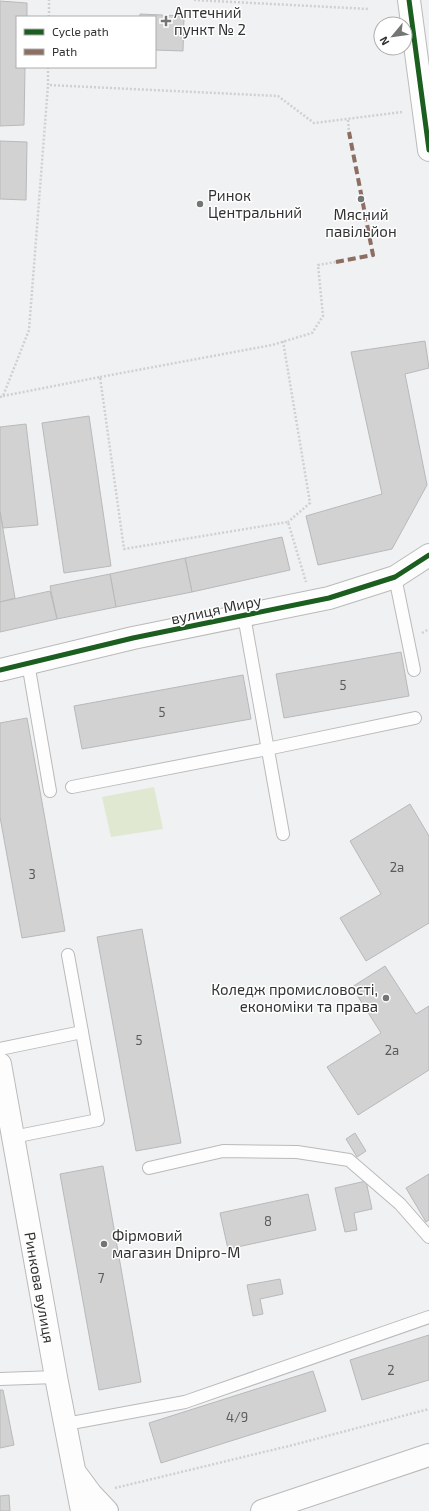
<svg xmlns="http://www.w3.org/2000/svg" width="429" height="1511" viewBox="0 0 429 1511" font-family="'Exo 2',sans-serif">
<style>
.green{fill:#e0e8d2}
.building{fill:#d2d2d3;stroke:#b8b9ba}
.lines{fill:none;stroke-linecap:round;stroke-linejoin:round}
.service-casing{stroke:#bababb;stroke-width:14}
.minor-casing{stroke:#bababb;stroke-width:24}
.secondary-casing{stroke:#bababb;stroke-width:24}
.primary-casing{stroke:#bababb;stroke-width:24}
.path{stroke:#d0d0d1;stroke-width:2.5;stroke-dasharray:2 2;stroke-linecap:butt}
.service{stroke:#fdfdfd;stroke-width:12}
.minor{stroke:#fdfdfd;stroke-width:22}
.secondary{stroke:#fdfdfd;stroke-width:22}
.primary{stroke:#fdfdfd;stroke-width:22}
.quiet{stroke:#8d6e63;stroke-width:4;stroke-dasharray:8 4;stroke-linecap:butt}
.cycleway-casing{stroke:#fff;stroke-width:8}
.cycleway{stroke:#1b5e20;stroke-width:5}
.poi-dot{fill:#747575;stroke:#fff;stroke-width:1.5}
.labels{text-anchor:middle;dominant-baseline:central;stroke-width:3;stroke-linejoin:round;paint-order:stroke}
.number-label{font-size:13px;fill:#595a5a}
.poi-label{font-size:15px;fill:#313232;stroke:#fff;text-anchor:start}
.street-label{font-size:15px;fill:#313232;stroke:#fff}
</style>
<rect width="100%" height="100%" fill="#f0f1f2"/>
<path class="green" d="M154 787 163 829 111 837 102 797Z"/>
<g class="building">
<path d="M0 1 27 3V17H17V67H25L24 125 0 126Z"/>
<path d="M140 14 184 16 183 51 155 50V17H140Z"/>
<path d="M0 141 27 142 26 200 0 199Z"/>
<path d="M425 341 429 368 405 374 427 485 392 549 318 565 306 516 382 494 351 352Z"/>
<path d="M89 416 111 566 64 573 42 423Z"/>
<path d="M26 424 38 525 3 528 0 512V427Z"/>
<path d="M0 512 15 598 0 602Z"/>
<path d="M282 537 290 570 192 592 185 558Z"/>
<path d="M185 558 192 592 116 607 110 574Z"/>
<path d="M110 574 116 607 57 619 50 586Z"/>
<path d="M50 591 57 619 0 632V602Z"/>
<path d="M401 652 409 696 284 718 276 674Z"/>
<path d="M243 675 251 719 82 749 74 706Z"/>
<path d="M27 718 65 931 22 938 0 817V723Z"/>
<path d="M410 804 429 836V923L366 961 340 918 381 894 350 841Z"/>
<path d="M142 929 181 1143 136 1151 97 937Z"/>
<path d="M385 966 416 1014 429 1006V1070L358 1115 327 1067 381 1033 352 987Z"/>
<path d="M355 1133 366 1151 357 1157 346 1139Z"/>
<path d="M103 1166 141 1382 99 1390 60 1174Z"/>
<path d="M429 1174V1220L426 1222 406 1188Z"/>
<path d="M366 1181 372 1209 354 1213 357 1230 345 1232 335 1188Z"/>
<path d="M308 1194 316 1230 228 1249 220 1213Z"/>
<path d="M280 1279 283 1294 260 1299 263 1314 253 1316 247 1285Z"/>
<path d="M429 1335V1380L362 1400 350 1360Z"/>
<path d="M313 1371 326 1411 161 1463 149 1423Z"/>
<path d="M0 1390H3L14 1445 0 1448Z"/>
<path d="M9 1495 10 1511H0V1496Z"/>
</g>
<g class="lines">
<defs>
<g id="service">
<path d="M395 577 414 670"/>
<path d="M244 616 283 834"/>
<path d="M28 663 50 791"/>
<path d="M72 787 267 749 415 718"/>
<path d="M0 1049 82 1032"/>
<path d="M13 1137 98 1120 68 955"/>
<path d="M149 1168 223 1151 297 1152 349 1160 400 1204 429 1237"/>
<path d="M0 1379 56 1377"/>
<path d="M66 1424 185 1402 429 1317"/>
</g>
<g id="minor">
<path d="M409 0 429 150"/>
<path d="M0 670 133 638 329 598 395 577 429 555"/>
</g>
<g id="secondary">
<path id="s1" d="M0 1064 56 1377 82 1511"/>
<path d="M77 1475 91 1494 107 1511"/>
</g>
<path id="primary" d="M262 1511 429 1455"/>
</defs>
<use href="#service" class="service-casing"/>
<use href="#minor" class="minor-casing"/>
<use href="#secondary" class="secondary-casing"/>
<use href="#primary" class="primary-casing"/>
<g class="path">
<path d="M194 0 369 9"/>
<path d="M49 17V0"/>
<path d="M48 67V85L278 96 314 123 403 112"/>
<path d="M348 120 349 132"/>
<path d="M283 341 310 503 288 522"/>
<path d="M100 377 272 345 312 333 323 316 318 265 336 262"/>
<path d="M3 396 100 377 124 549 288 522 306 582"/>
<path d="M0 397 3 396 29 330 48 85"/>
<path d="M422 633 429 629"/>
<path d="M115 1488 293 1445 429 1409"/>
</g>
<use href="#service" class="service"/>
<use href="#minor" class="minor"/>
<use href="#secondary" class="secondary"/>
<use href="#primary" class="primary"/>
<path class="quiet" d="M336 262 373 255 349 132"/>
<defs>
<g id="cycleway">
<path d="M409 0 429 150"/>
<path d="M0 670 133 638 329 598 395 577 429 555"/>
</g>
</defs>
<use href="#cycleway" class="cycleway-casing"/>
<use href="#cycleway" class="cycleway"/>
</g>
<g class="poi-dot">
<path d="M164 15h4v4h4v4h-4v4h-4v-4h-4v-4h4z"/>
<circle cx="361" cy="199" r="4"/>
<circle cx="200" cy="204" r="4"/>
<circle cx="386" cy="998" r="4"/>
<circle cx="104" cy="1244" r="4"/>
</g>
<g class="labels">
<g class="number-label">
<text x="343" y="685">5</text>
<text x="162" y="712">5</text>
<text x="397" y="867">2а</text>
<text x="32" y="874">3</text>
<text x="139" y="1040">5</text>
<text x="392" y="1050">2а</text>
<text x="268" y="1221">8</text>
<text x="101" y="1278">7</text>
<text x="391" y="1370">2</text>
<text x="237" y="1417">4/9</text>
</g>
<g class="poi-label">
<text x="174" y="12">Аптечний<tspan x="174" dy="17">пункт № 2</tspan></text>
<text x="208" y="195">Ринок<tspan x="208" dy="17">Центральний</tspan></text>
<text x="361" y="214" text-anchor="middle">Мясний<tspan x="361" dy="17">павільйон</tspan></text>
<text x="378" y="989" text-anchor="end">Коледж промисловості,<tspan x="378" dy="17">економіки та права</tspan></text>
<text x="112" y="1235">Фірмовий<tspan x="112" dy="17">магазин Dnipro-M</tspan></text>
</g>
<g class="street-label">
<text transform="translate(216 609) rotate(-12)">вулиця Миру</text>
<text stroke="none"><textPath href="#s1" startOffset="227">Ринкова вулиця</textPath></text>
</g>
</g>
<rect x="16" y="16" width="140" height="52" fill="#ffffff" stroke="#adadad"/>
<rect x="24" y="29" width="20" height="6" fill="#1b5e20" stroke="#adadad"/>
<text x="52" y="36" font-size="12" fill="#313232">Cycle path</text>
<rect x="24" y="49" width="20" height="6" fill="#8d6e63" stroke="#adadad"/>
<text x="52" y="56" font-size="12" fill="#313232">Path</text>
<g transform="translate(393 36) rotate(241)"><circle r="19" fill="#ffffff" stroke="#adadad"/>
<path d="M0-3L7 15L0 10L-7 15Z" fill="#747575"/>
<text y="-6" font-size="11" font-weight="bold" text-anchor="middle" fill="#313232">N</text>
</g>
</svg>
